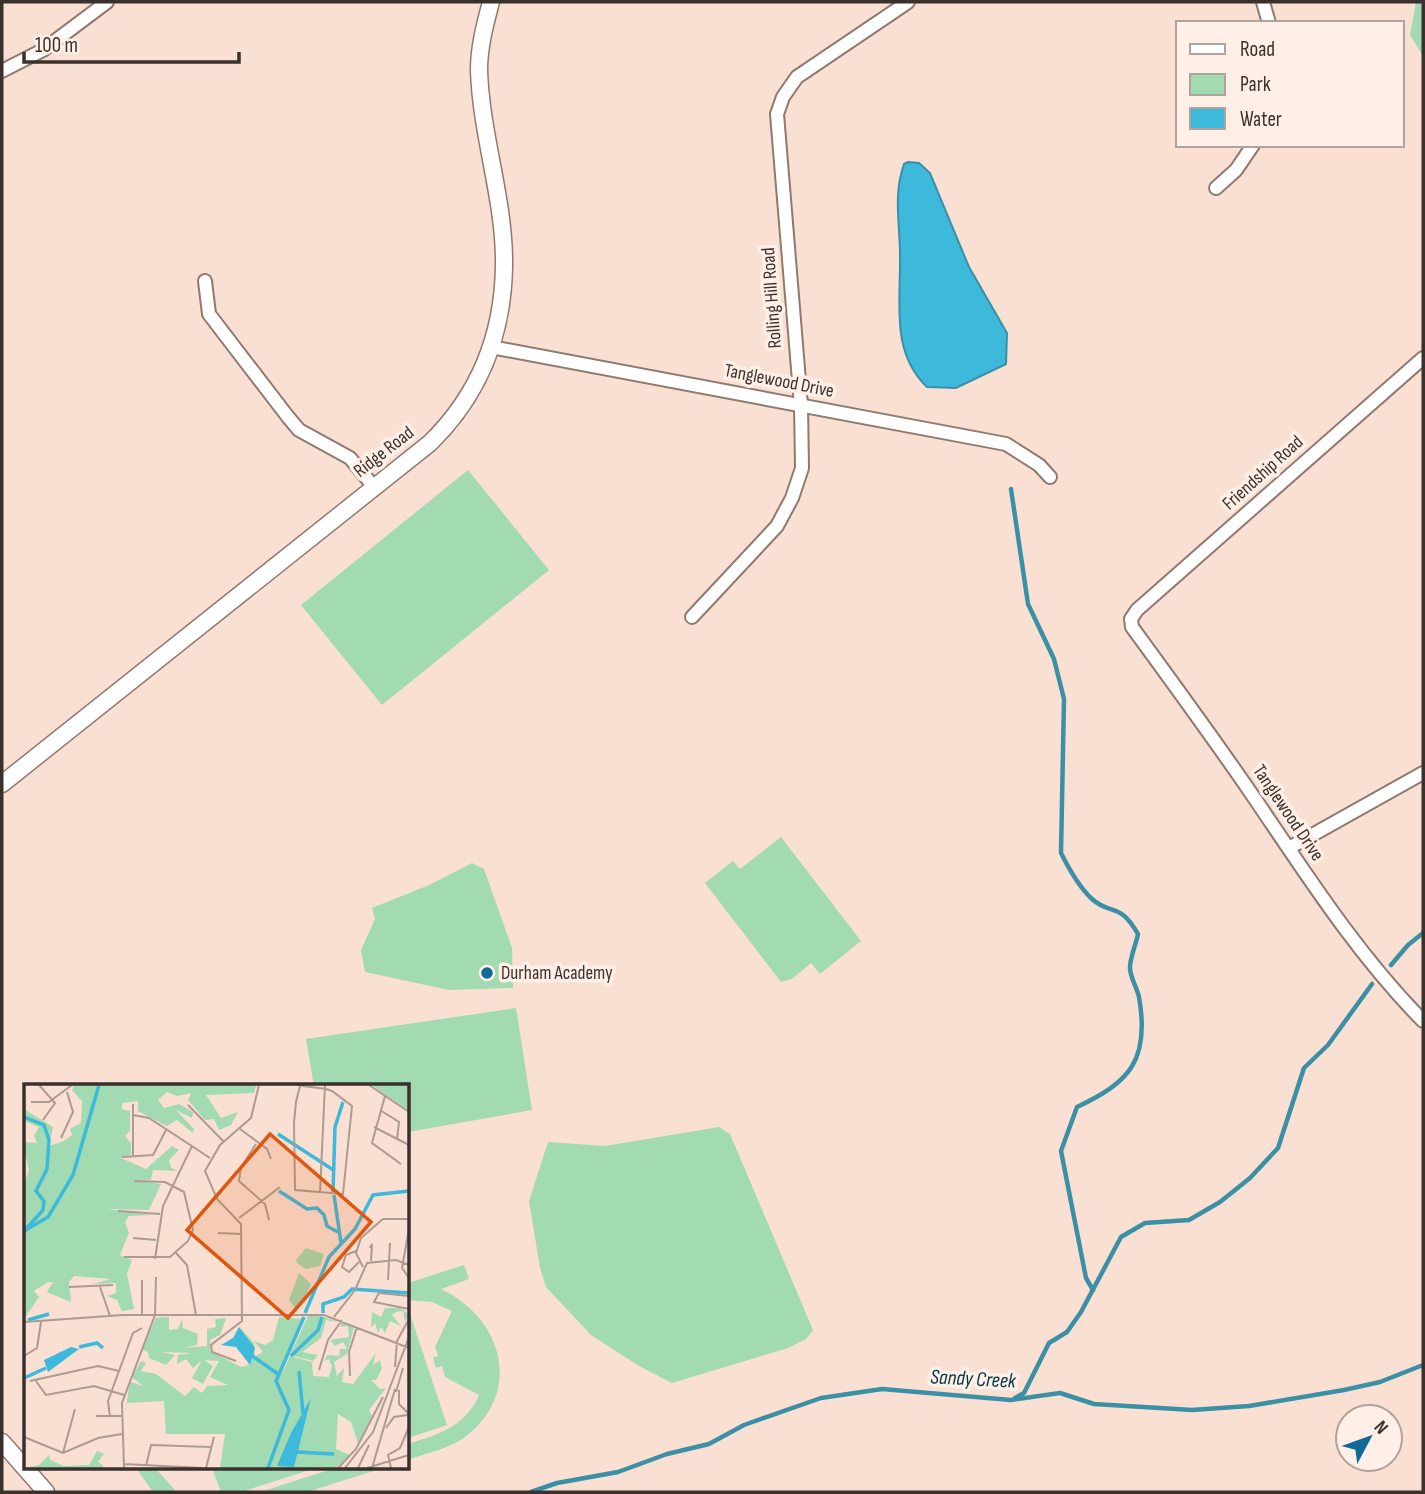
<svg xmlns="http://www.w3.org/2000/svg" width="1425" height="1494" viewBox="0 0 1425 1494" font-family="'Sofia Sans Condensed',sans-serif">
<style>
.green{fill:#a2dab2}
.water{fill:#3cb9db;stroke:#3b90a6;stroke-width:2}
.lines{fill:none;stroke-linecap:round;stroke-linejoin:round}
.stream{stroke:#3b90a6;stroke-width:4.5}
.minor-casing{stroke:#90796e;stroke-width:16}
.tertiary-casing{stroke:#90796e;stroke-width:19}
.minor{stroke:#fff;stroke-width:12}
.tertiary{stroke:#fff;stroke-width:16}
.poi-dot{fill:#106999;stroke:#ffefe7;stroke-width:2.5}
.labels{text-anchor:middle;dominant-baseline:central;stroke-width:7;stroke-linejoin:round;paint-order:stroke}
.street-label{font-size:19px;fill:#3a312c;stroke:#ffefe7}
.poi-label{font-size:19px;fill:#3a312c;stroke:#ffefe7;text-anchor:start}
.water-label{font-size:21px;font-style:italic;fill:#003745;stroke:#ffefe7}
.inset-river{fill:none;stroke:#3cb9db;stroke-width:3.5}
.inset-road{fill:none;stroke:#ad9a90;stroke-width:2}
.view{fill:#df570e;fill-opacity:0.15;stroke:#df570e;stroke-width:3.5}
.inset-edge{fill:none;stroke:#3a312c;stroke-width:3.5}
</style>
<rect width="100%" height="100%" fill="#f9e0d3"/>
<g class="green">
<path d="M1416 2H1423V56L1410 35Z"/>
<path d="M468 470 549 570 382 705 301 605Z"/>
<path d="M781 837 861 941 820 974 811 963 792 979 781 982 705 883 733 861 740 869Z"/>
<path d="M472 863 484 869 512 948 513 988 449 990 365 972 361 950 375 919 372 908 429 885Z"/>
<path d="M516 1008 532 1110 408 1132V1086H314L306 1039Z"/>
<path d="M719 1127 730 1134 813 1330 806 1339 788 1348 672 1383 639 1366 591 1335 546 1287 540 1268 529 1201 548 1142 605 1146Z"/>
<path d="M464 1265 469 1279 441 1289C503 1318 524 1393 464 1438 448 1449 426 1453 408 1460V1444C439 1434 465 1427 479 1395L445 1377 442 1366 436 1368 433 1358 438 1356 435 1347 452 1311 432 1302 408 1300V1283Z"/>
<path d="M408 1308 447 1425 408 1438Z"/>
<path d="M136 1468H155L177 1492H153Z"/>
<path d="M212 1468H316L241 1492H221Z"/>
<path d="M335 1468H383L307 1492H260Z"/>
</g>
<path class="water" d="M908 162 919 163 930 173 969 267 1007 333 1006 364 956 388 927 387C890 352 901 301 900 255 900 224 893 195 904 164Z"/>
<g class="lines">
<g class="stream">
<path d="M1011 489 1028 604 1054 659 1064 699 1061 853C1069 869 1079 887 1092 899 1111 916 1119 901 1138 934 1136 944 1131 955 1130 966 1129 976 1137 987 1139 997 1150 1060 1130 1082 1077 1107L1061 1151 1086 1278 1093 1290"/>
<path d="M1391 965 1408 945 1423 933"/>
<path d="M1015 1398 1024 1393 1049 1343 1067 1332 1081 1312 1121 1237 1145 1223 1189 1220 1220 1202 1250 1178 1278 1148 1304 1068 1328 1045 1372 984"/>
<path d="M531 1492 557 1483 618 1472 667 1454 709 1444 744 1425 821 1398 882 1389 1011 1400 1060 1393 1094 1404 1192 1410 1249 1406 1344 1390 1380 1382 1423 1365"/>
</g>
<defs>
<g id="minor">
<path d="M1263 2 1269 23"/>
<path d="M2 71 43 50 107 2"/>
<path d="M1216 188 1236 170 1253 145"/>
<path d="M205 281 209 314 288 417 299 430 350 458 374 487"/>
<path d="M491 347 1006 444 1039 465 1050 477"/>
<path d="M1423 358 1137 610 1131 619 1132 627C1173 683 1214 739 1253 796 1306 874 1357 954 1423 1021"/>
<path d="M692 617 777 526 792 498 802 468 801 405 777 114 783 97 797 77 908 2"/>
<path d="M1289 848 1423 773"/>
</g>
<g id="tertiary">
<path d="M2 784 430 443C479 395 503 336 504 266 505 200 481 136 479 70 479 47 485 24 491 2"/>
<path d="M2 1442 46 1492"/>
</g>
</defs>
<use href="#minor" class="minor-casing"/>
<use href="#tertiary" class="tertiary-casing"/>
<use href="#minor" class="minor"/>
<use href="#tertiary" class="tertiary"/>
</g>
<circle class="poi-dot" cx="487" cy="973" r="7"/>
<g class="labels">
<g class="street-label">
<text transform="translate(772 298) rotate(-94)">Rolling Hill Road</text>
<text transform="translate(779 381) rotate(11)">Tanglewood Drive</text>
<text transform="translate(384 452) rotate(-38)">Ridge Road</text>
<text transform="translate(1263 473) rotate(-42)">Friendship Road</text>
<text transform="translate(1288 813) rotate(56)">Tanglewood Drive</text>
</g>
<g class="poi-label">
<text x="501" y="973">Durham Academy</text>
</g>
<g class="water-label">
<text transform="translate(973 1379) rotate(3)">Sandy Creek</text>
</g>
</g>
<g transform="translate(24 1084)">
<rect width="385" height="385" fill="#f9e0d3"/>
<path d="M50 1H232L230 9 182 11 197 34 214 28 207 41 195 46 190 35 181 36 164 16 167 9 153 12 143 8 134 16 140 24 155 20 169 28 168 34 152 26 170 45 169 49 153 36 143 42 114 27V17L98 19V25L106 27V47L101 52 107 59V70L97 74 122 85 148 62 155 66 145 76 147 84 154 87 129 86 127 96H108L137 100 125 126 83 125 127 131 105 132 101 138 105 149 96 171 108 176 103 190 110 225 98 227 93 216 83 212 92 209V199L69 200 87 195 50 192 45 198 47 218 23 208 29 198H24L10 207 15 213 0 235V100L5 86 0 65 2 58 13 59 10 52 15 43 0 37V25L29 43 25 62 40 57 48 51 46 45 57 39 58 17 48 6ZM348 1H385V27L356 7ZM282 164 300 170 296 182 282 185 274 180 272 176ZM275 189 287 200 278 220 271 224 265 216ZM361 224H376L385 230 381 238 379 227 372 228 368 231 377 242 366 237 361 249 357 243 354 249 351 239 347 244 348 228 357 233ZM284 232H297L314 238 302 236 297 254 278 268 294 271 289 277 266 271ZM141 233H145V246L154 245 158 235 159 244 174 250 173 261 159 264 183 262V245L192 243 191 235 202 234 196 251 186 256V267L217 283 225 281 227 259 215 242 230 259 231 272 239 268 230 257 241 261 249 256 255 233 277 235 257 292 266 272 288 278 289 292 305 293 308 282 305 275 300 277 303 271 315 272 316 265H323L319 258 311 262 306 256 325 253 324 242 316 243 318 238 330 243 323 270 310 278 313 292 320 284 318 298 329 300 352 269 349 281 356 276 358 285 352 296H347L356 305 362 304 345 326 348 332 334 359 327 338 314 330 312 365 326 371 311 384H196L201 350H142L140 317 103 319 101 330 106 298 119 302 108 293 117 277 122 279 117 287 132 290 161 312 170 303 178 309 183 302 204 301 186 293 195 277 180 276 189 282 179 300 168 294 178 276 169 284 162 275 153 280 154 271 168 269 138 268 151 271 142 281 125 274 124 268 118 265 132 234ZM73 367 80 370 74 378 80 382 76 384H0L15 381 25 371 26 376 40 382 65 381Z" fill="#a2dab2"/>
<path d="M215 243 231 264 226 281 212 263 197 261 209 254ZM47 263 55 265 24 288 20 276ZM287 314 270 383 253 382 267 349Z" fill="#3cb9db"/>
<path class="inset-river" d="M0 33 20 41 25 56 23 85 12 107 20 117 19 126 1 146M254 50 311 87M255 107 283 125 293 124 300 131 303 142 314 148M309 108 311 43 319 18M310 111 317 159M0 147 24 133 49 91 75 1M281 229 305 173 331 145 349 111 385 107M299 229V220L320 213 328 205 385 209M4 236 25 230M55 263 73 259 79 264M227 271 254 290M267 272 294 246 298 233M275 287 279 329M0 294 22 284M273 368 310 370M244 384 265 326 252 297 280 233"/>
<path class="inset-road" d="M15 1 31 19 19 36M273 1H276L279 2 302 5 308 7 328 22 319 110 271 106 270 39 272 18 276 2V1M345 1 385 28M361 12 348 59 377 80M7 18H25L48 1M109 20V73M164 21 199 57M356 26 375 38 373 55M109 31 125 34 186 74M350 43 385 61M216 45 243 65 247 75M37 54 49 28 43 8M232 60 217 83 215 97 241 120 245 136M98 73 129 71 142 46M296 109 301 1M94 127 136 130M215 134 256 103M385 145 378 184 385 194M194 149 218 150M109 154 132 156M346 164 348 160 347 177M332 167 322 171 318 183 325 188 335 178M152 169 163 181 172 231M100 173H146L164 157 169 146 160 108 141 98 110 97M131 175 139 122 168 62M339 183 332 169 337 154 359 135H385M364 196 366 159M45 203 89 201M76 203 86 232M385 212 355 209 350 218 385 225M118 231V196M310 233 331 206 343 179 372 176 385 181M0 238 99 231H300L385 264M0 272 13 264 17 238M212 277 188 268 187 261 218 237 217 140 193 115 181 87 196 61 227 34 235 1M371 283 373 257 385 235M295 286 304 256 318 236M326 292 325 268 333 243M6 297 74 282 95 287M12 297 22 311 70 302 100 311M375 306V320L385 330M372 308 379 284M72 332H98M86 333 84 317 109 249 118 244M362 344 370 333 383 331M0 353 39 369 74 354 98 350M39 369 51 325M100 380 179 384M122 382 127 361 187 363M100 384 98 319 131 231 132 193M182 384 190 353M314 384 332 365 359 313M321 384 349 348 385 253M334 384 345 361M343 384 385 371M348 384 371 305M367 384 364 371 376 364 385 343"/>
<path class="view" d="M246 50 347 138 264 234 163 146Z"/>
<rect width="385" height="385" class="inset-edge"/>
</g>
<rect width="1425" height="1494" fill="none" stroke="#3a312c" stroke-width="7"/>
<rect x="1176" y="21" width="228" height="126" fill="#ffefe7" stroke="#b0a39c" stroke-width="2"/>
<rect x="1190" y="44" width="35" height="10" fill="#ffffff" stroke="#b0a39c" stroke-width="2"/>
<text x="1240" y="56" font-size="21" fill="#3a312c">Road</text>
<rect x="1190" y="74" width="35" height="21" fill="#a2dab2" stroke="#b0a39c" stroke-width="2"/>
<text x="1240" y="91" font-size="21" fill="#3a312c">Park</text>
<rect x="1190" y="108" width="35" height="21" fill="#3cb9db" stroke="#b0a39c" stroke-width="2"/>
<text x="1240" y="126" font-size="21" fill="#3a312c">Water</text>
<g transform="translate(1369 1438) rotate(49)"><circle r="33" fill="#ffefe7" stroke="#b0a39c" stroke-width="2"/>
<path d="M0-5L12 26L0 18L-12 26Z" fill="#106999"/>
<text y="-10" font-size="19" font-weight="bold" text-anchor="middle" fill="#3a312c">N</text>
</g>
<path d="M24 52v10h215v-10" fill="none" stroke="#3a312c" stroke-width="3.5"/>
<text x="35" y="52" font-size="21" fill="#3a312c" stroke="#ffefe7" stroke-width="5" paint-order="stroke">100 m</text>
</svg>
